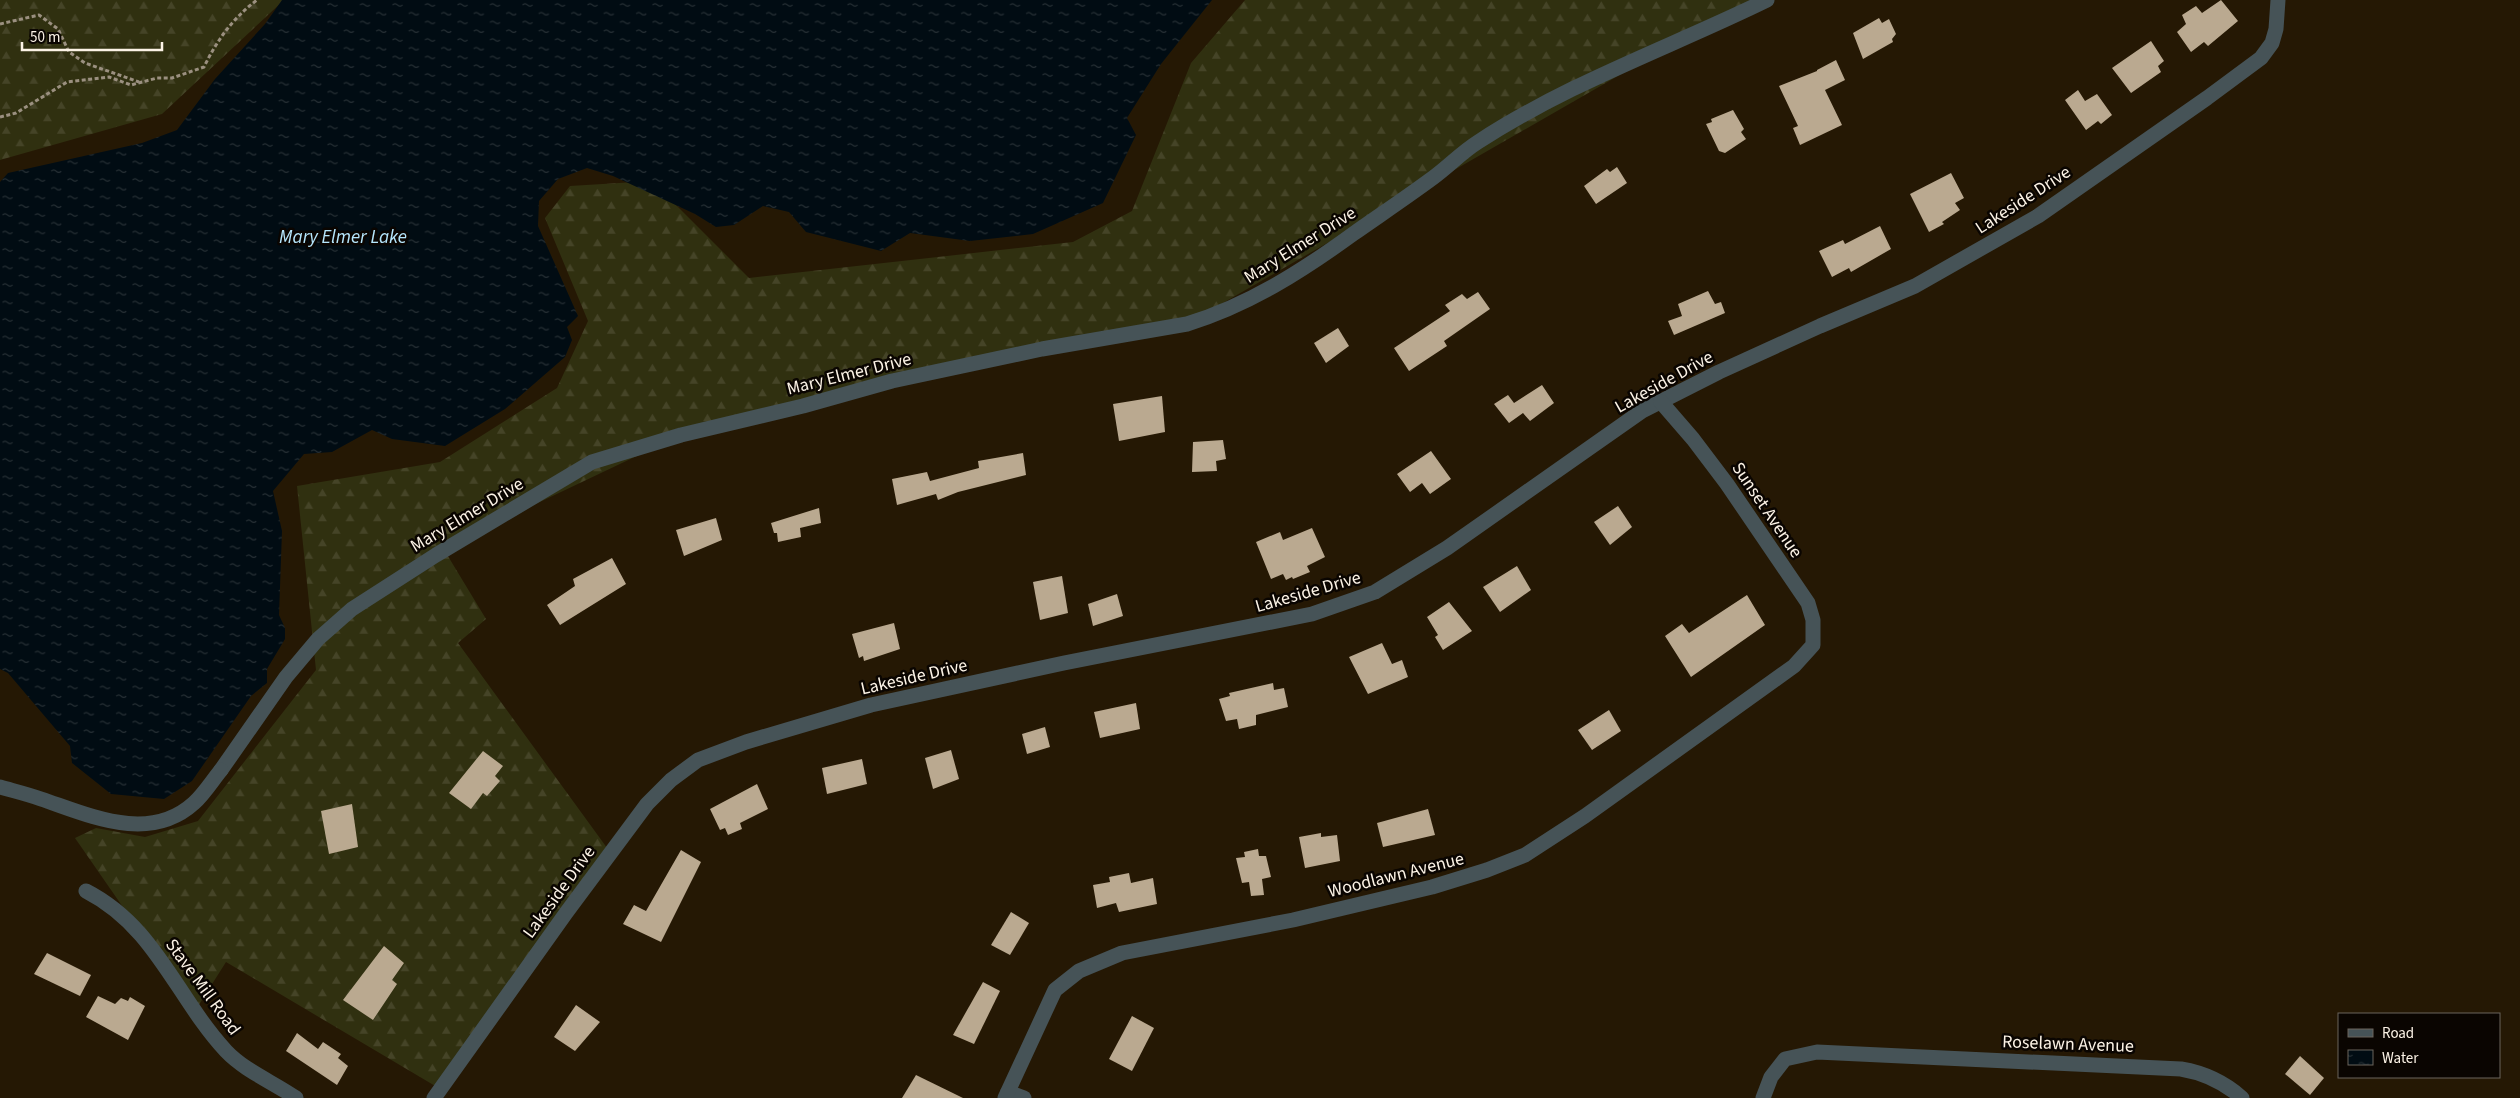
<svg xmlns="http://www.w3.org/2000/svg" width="2520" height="1098" viewBox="0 0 2520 1098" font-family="'Source Sans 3',sans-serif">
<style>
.forest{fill:url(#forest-firs)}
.water{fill:url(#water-ripples)}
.building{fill:#baa990}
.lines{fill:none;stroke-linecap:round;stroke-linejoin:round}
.path{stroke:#9b9080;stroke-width:3;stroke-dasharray:4 2.5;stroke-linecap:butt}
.minor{stroke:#465357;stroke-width:15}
.tertiary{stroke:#465357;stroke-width:15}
.labels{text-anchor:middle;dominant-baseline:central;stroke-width:5;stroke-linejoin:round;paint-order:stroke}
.street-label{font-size:18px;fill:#fcf3e6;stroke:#0a0501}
.water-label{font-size:19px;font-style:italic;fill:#b6e6fc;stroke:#0a0501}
</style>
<defs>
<pattern id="forest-firs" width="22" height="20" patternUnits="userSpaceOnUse" patternTransform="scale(1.25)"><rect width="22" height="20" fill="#303010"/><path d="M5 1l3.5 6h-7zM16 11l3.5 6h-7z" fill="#454427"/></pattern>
<pattern id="water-ripples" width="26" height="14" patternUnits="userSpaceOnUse" patternTransform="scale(1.25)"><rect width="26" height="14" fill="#010c13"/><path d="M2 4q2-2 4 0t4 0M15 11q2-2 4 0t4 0" fill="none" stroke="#273035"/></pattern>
</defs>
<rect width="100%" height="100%" fill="#251804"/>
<g class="forest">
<path d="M0 0H284L162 114 0 160Z"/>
<path d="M1245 0H1750L1202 315 702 425 443 548 486 619 458 643 610 852 442 1090 226 962 195 1011 75 838 96 828 145 837 198 821 316 670 297 486 440 462 557 388 588 321 545 218 570 186 652 181 749 278 1073 242 1132 211 1191 63Z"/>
</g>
<path class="water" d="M282 0H1212L1161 64 1127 118 1136 135 1103 203 1033 234 970 241 910 233 881 251 806 232 789 212 763 206 734 225 716 227 695 214 613 176 587 168 558 179 539 201 538 226 578 316 567 327 572 340 565 357 505 409 445 446 392 439 372 430 332 452 304 454 273 491 282 531 279 615 285 628V639L267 669V683L251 696 192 781 164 799 111 794 72 763 70 746 8 673 0 669V182L8 173 142 143 177 130 215 79 265 24Z"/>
<g class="building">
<path d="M2221 0 2238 21 2208 46 2204 42 2191 52 2177 32 2186 24 2182 15 2196 6 2202 13Z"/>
<path d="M1879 18 1882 23 1889 19 1896 34 1892 39 1893 42 1863 59 1853 33Z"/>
<path d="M2151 41 2164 61 2158 66 2161 72 2131 93 2112 68Z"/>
<path d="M1836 60 1845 80 1825 90 1842 125 1800 145 1793 128 1798 126 1779 86 1817 71V70Z"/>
<path d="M2078 90 2085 101 2097 94 2112 115 2101 124 2098 121 2086 130 2065 100Z"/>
<path d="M1733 110 1744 129 1741 132 1746 139 1725 153 1719 151 1706 124 1712 122 1711 119Z"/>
<path d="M1617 167 1627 183 1596 204 1584 186 1607 169 1610 172Z"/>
<path d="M1951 173 1964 198 1955 203 1960 210 1942 222 1944 224 1929 232 1910 194Z"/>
<path d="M1880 226 1891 249 1851 272 1849 268 1832 277 1819 251 1843 240 1845 244Z"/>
<path d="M1708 291 1715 304 1721 302 1725 313 1674 335 1668 321 1682 316 1678 304Z"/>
<path d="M1478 292 1490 309 1444 341 1447 346 1409 371 1394 348 1450 311 1445 305 1462 294 1467 299Z"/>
<path d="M1338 328 1349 346 1326 363 1314 343Z"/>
<path d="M1542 385 1554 403 1530 421 1523 413 1509 423 1494 404 1508 395 1514 403Z"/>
<path d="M1162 396 1165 432 1119 441 1113 404Z"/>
<path d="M1223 440 1226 459 1216 461 1217 471 1192 472 1193 442Z"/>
<path d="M1431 451 1451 479 1430 494 1422 483 1410 492 1397 474Z"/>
<path d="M1023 453 1026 475 958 492 938 500 936 494 897 505 892 479 927 472 930 481 979 468 978 461Z"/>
<path d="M1618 506 1632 527 1610 545 1594 522Z"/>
<path d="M819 508 821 523 800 528 801 537 778 542 777 533H774L771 523Z"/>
<path d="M716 518 722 540 684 556 676 530Z"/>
<path d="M1312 528 1325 557 1307 566 1310 572 1293 579 1292 577 1286 580 1283 574 1271 579 1256 542 1280 532 1283 540Z"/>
<path d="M612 558 626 584 560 625 547 605 575 586 573 579Z"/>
<path d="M1517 566 1531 590 1500 612 1483 587Z"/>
<path d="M1062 576 1068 613 1040 620 1033 582Z"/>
<path d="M1117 594 1123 616 1093 626 1088 604Z"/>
<path d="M1747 595 1765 625 1691 677 1665 636 1682 624 1689 633Z"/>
<path d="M1449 602 1472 631 1443 650 1435 637 1438 635 1427 617Z"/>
<path d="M894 623 900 649 864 661 863 656 859 658 852 634Z"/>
<path d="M1382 643 1392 664 1402 660 1408 677 1368 694 1349 657Z"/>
<path d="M1273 683 1274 690 1284 688 1288 707 1256 715V725L1239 729 1237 719 1226 721 1219 699 1230 696 1229 693Z"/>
<path d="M1136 703 1140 729 1100 738 1094 712Z"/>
<path d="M1609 710 1621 731 1592 750 1578 730Z"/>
<path d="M1045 727 1050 747 1027 754 1022 734Z"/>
<path d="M951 750 959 779 933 789 925 758Z"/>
<path d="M483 751 503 766 495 776 500 781 487 796 483 793 471 809 449 793Z"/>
<path d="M862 759 867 784 827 794 822 768Z"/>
<path d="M757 784 768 809 740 823 742 829 728 835 725 828 720 830 710 809Z"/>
<path d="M352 804 358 847 329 854 321 811Z"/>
<path d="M1428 809 1435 835 1383 847 1377 823Z"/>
<path d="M1321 833V837L1337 835 1340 861 1305 868 1299 837Z"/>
<path d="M1258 849 1259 856H1266L1271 877 1262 879 1264 895 1251 896 1249 882 1242 883 1236 858 1245 857 1244 852Z"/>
<path d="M681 850 701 862 661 942 623 924 634 905 646 911Z"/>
<path d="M1129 873 1131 883 1153 878 1157 904 1119 912 1116 903 1097 908 1093 885 1110 882 1109 877Z"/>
<path d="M1011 912 1029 923 1010 955 991 945Z"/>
<path d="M384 946 404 963 392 980 397 984 373 1020 343 1000Z"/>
<path d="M47 953 91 975 80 996 34 974Z"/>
<path d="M983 982 1000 991 974 1044 953 1035Z"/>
<path d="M98 996 115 1004 121 998 128 1001 130 997 145 1006 128 1040 86 1017Z"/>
<path d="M576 1005 600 1022 575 1051 554 1037Z"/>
<path d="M1132 1016 1154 1028 1132 1071 1109 1059Z"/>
<path d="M297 1033 318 1049 323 1042 341 1054 338 1058 348 1066 337 1085 286 1051Z"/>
<path d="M2300 1056 2324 1078 2310 1095 2285 1074Z"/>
<path d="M916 1075 963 1098H902Z"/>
</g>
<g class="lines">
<g class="path">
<path d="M0 24 39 15 58 29 69 52 85 63 139 82"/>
<path d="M0 117 16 113 67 82 109 77 131 85 157 78H172L204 67C217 40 233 18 257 0"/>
</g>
<g class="minor">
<path d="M221 770 286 677 318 639 352 609 436 555 592 462 681 435 803 406 892 381 1042 349 1187 324C1249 305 1302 271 1353 234 1380 215 1407 197 1434 177 1449 166 1462 152 1478 142 1568 83 1671 47 1767 0"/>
<path d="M86 891C156 927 176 997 226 1051 245 1071 273 1082 296 1098"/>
<path d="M1008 1092 1024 1098"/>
<path d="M434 1098 566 913 647 804 671 780 698 760 746 742 871 705 1064 663 1312 614 1375 592 1447 548 1642 411 1719 372 1820 326 1915 286 2038 216 2207 98 2261 58 2272 43 2276 29 2278 0"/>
<path d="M1005 1098 1055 990 1079 971 1122 953 1293 920 1432 887 1487 870 1525 855 1585 816 1794 666 1813 645V620L1808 603 1727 484 1693 439 1661 402"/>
<path d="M1763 1098 1771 1077 1785 1059 1817 1052 2181 1069C2205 1073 2224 1082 2242 1098"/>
</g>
<path class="tertiary" d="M0 787C14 791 27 794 41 799 89 815 149 844 194 803 204 794 212 781 221 770"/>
</g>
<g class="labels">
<g class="street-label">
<text transform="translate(2023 200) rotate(-33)">Lakeside Drive</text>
<text transform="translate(1300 245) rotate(-32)">Mary Elmer Drive</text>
<text transform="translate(849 374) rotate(-14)">Mary Elmer Drive</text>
<text transform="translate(1664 382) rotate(-29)">Lakeside Drive</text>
<text transform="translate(1767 510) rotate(56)">Sunset Avenue</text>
<text transform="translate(467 515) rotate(-31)">Mary Elmer Drive</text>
<text transform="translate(1308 592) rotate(-16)">Lakeside Drive</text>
<text transform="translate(914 677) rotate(-13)">Lakeside Drive</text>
<text transform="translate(1396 875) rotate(-14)">Woodlawn Avenue</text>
<text transform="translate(559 892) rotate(-54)">Lakeside Drive</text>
<text transform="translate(203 987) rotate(54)">Stave Mill Road</text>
<text transform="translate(2068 1044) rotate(2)">Roselawn Avenue</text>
</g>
<g class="water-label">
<text x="343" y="237">Mary Elmer Lake</text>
</g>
</g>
<rect x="2338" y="1013" width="162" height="65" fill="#0a0501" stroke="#6b645d"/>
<rect x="2348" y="1029" width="25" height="8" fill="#465357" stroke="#6b645d"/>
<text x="2382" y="1038" font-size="15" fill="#fcf3e6">Road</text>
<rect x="2348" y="1050" width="25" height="15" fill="url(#water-ripples)" stroke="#6b645d"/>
<text x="2382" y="1063" font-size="15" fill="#fcf3e6">Water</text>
<path d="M22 42v8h140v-8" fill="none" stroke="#fcf3e6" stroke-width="2.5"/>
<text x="30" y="42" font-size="15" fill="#fcf3e6" stroke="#0a0501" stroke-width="4" paint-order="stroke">50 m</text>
</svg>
